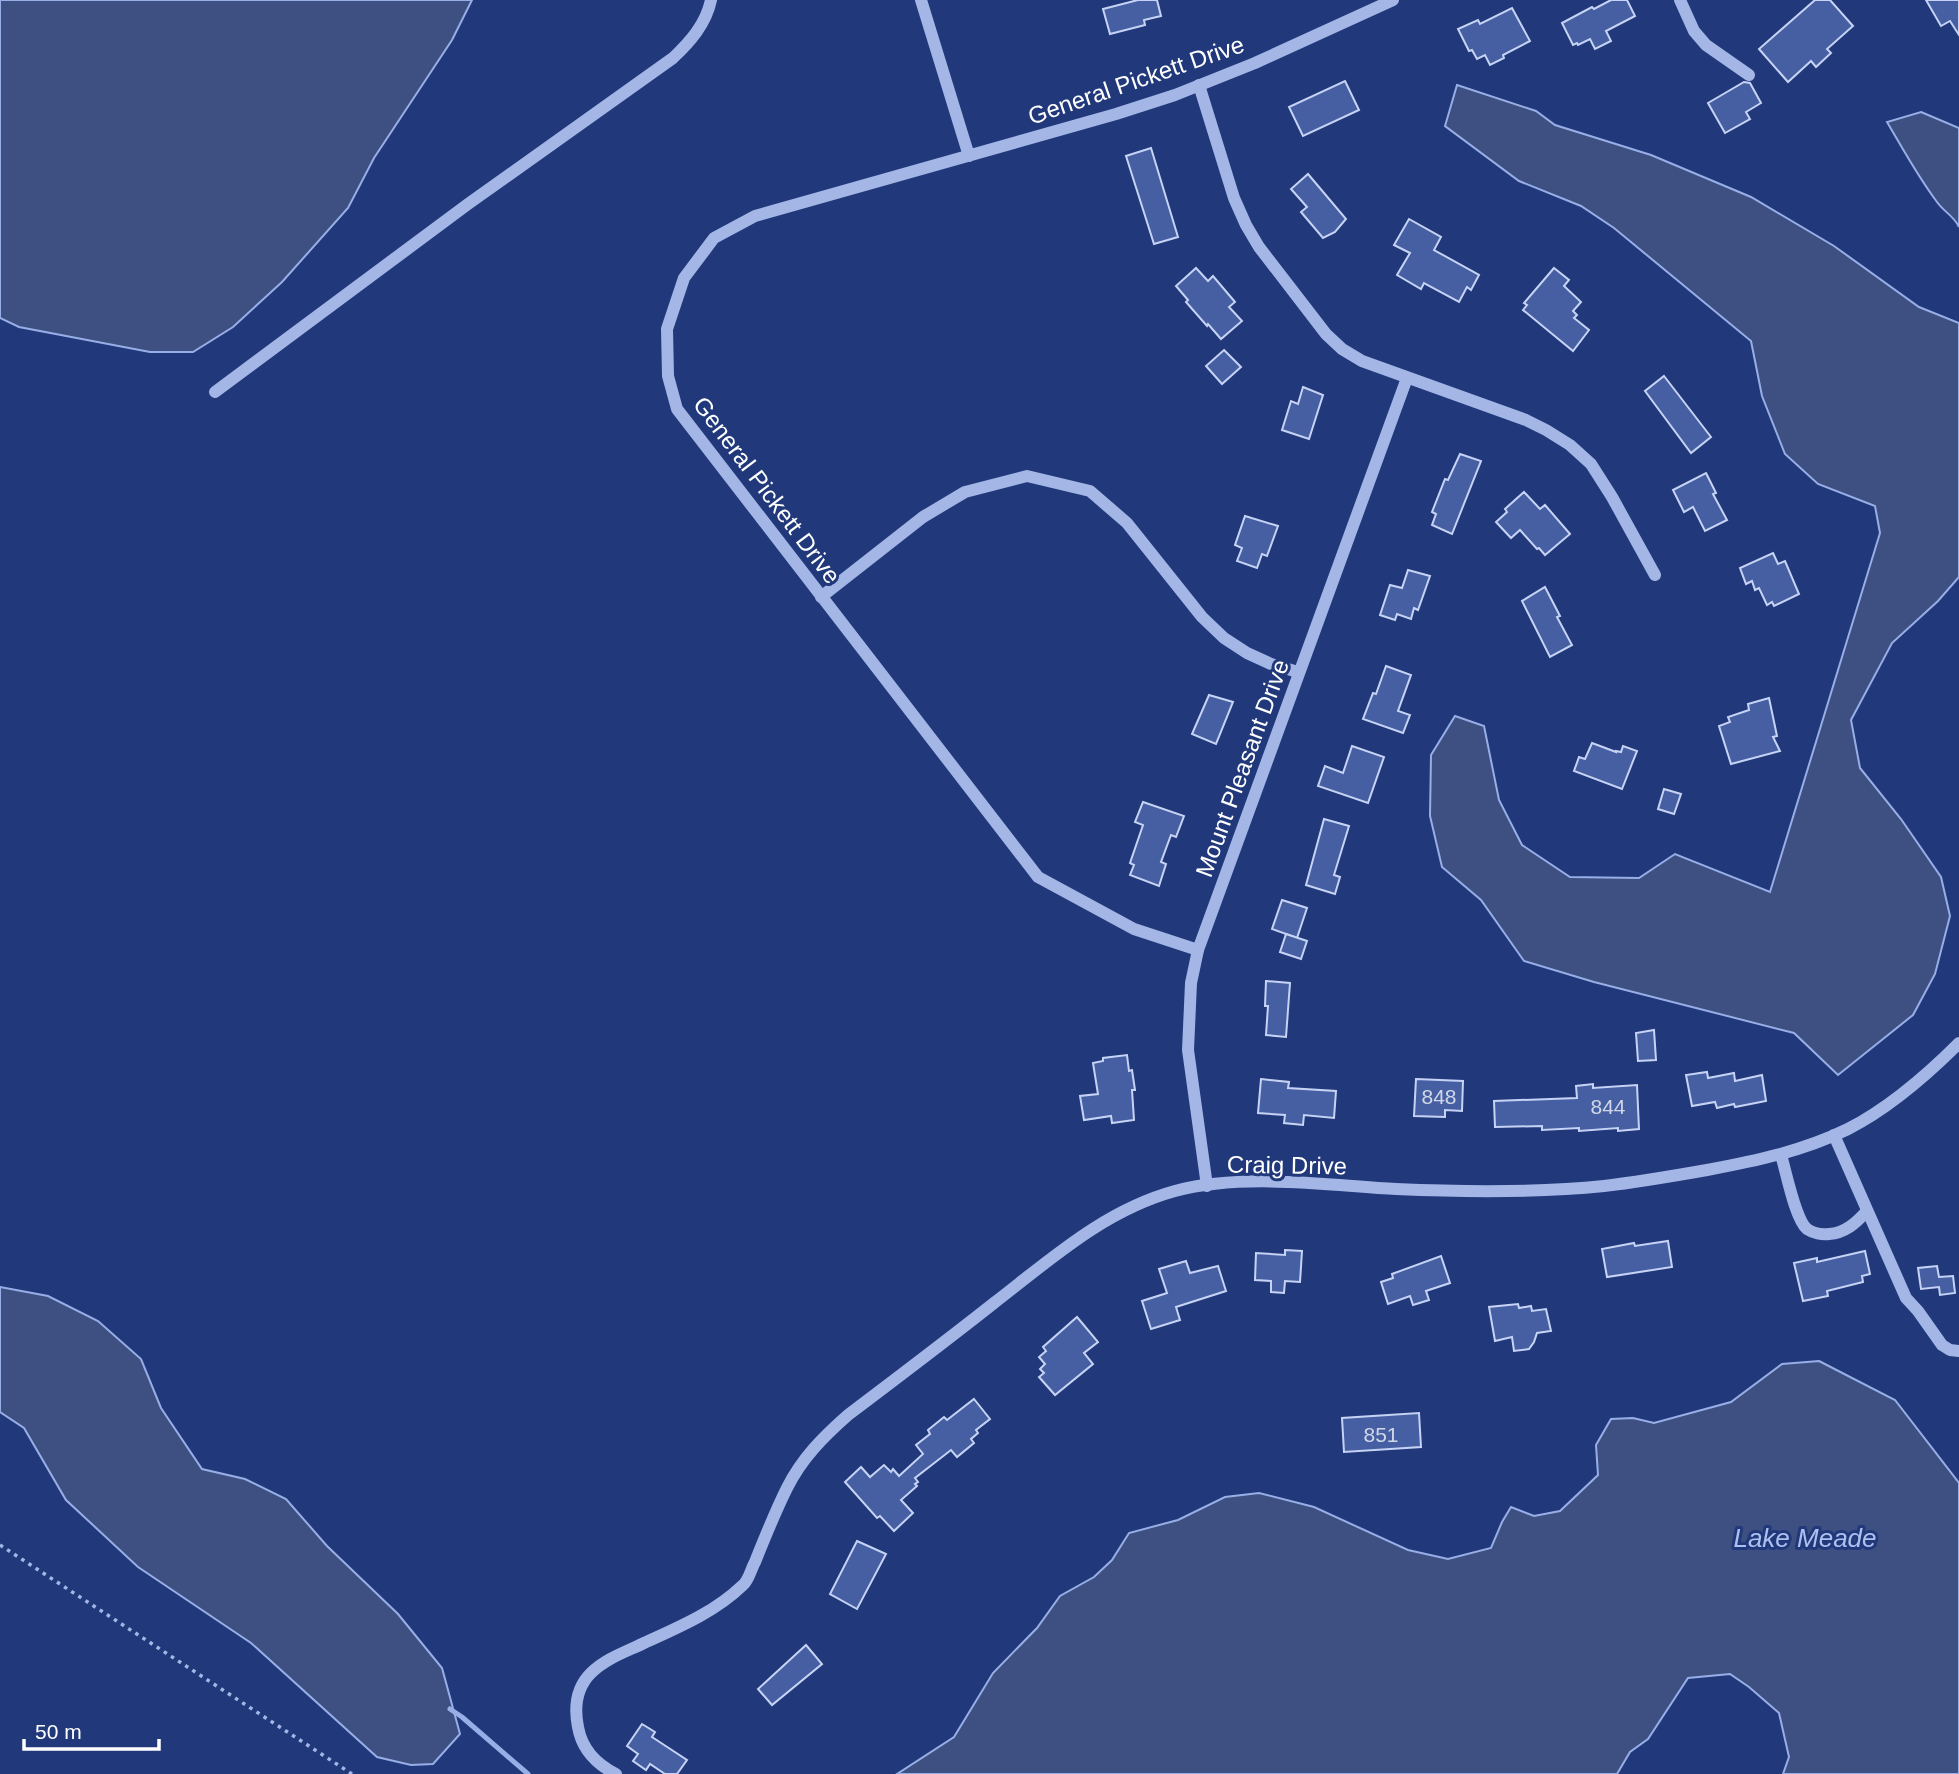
<svg xmlns="http://www.w3.org/2000/svg" width="1959" height="1774" viewBox="0 0 1959 1774" font-family="Arial,sans-serif">
<style>
.water{fill:#3e5081;stroke:#97aee7;stroke-width:2}
.lines{fill:none;stroke-linecap:round;stroke-linejoin:round}
.stream{stroke:#97aee7;stroke-width:5}
.building{fill:#455fa2;stroke:#c6d3f5;stroke-width:2}
.path{stroke:#a3b6e6;stroke-width:3.5;stroke-dasharray:3.5 5;stroke-linecap:butt}
.minor{stroke:#a3b6e6;stroke-width:12}
.labels{text-anchor:middle;dominant-baseline:central;stroke-width:6;stroke-linejoin:round;paint-order:stroke}
.number-label{font-size:21px;fill:#d0d7e8}
.street-label{font-size:24px;fill:#fff;stroke:#21397b}
.water-label{font-size:26px;font-style:italic;fill:#aec0ee;stroke:#21397b}
</style>
<rect width="100%" height="100%" fill="#21397b"/>
<g class="water">
<path d="M0 0H472L452 40 374 158 348 208 282 282 233 327 193 352H150L19 327 0 318Z"/>
<path d="M1457 85 1536 111 1555 125 1651 155 1751 197 1834 246 1919 307 1959 323V577L1938 601 1892 643 1851 720 1860 768 1901 819 1941 877 1950 916 1935 974 1913 1015 1838 1075 1794 1033 1594 982 1524 961 1481 900 1442 867 1430 816 1431 755 1455 716 1484 726 1499 800 1522 845 1570 877 1639 878 1675 854 1770 892 1880 533 1875 506 1818 484 1785 454 1762 396 1751 341 1614 228 1581 206 1519 181 1445 126Z"/>
<path d="M1921 112 1959 128V227C1954 216 1944 212 1937 202 1918 177 1903 149 1887 122Z"/>
<path d="M0 1287 48 1296 98 1321 141 1359 161 1408 202 1469 245 1479 286 1499 327 1546 398 1614 442 1668 460 1734 433 1764 411 1765 377 1757 251 1643 138 1567 66 1500 24 1428 0 1412Z"/>
<path d="M1819 1361 1895 1400 1959 1483V1774H1783L1789 1757 1779 1713 1749 1687 1730 1674 1688 1678 1648 1739 1630 1752 1617 1774H897L954 1737 993 1673 1037 1628 1060 1596 1094 1577 1112 1560 1129 1533 1178 1520 1225 1497 1259 1493 1314 1507 1408 1550 1448 1559 1491 1548 1502 1522 1511 1507 1534 1516 1560 1511 1598 1475 1596 1445 1611 1419 1633 1418 1654 1423 1731 1402 1782 1364Z"/>
</g>
<g class="lines">
<path class="stream" d="M450 1709 462 1717 528 1774"/>
</g>
<g class="building">
<path d="M1138 0H1157L1161 16 1144 20 1145 25 1110 34 1103 9Z"/>
<path d="M1611 0H1627L1635 16 1606 31 1611 41 1595 49 1590 39 1578 45 1577 43 1573 45 1562 23 1592 7 1594 9Z"/>
<path d="M1815 0H1830L1853 26 1827 49 1831 53 1816 67 1811 61 1788 82 1759 49Z"/>
<path d="M1926 0H1959V35L1950 21 1941 26Z"/>
<path d="M1512 8 1530 41 1503 55 1504 58 1490 65 1485 55 1477 59 1472 50 1469 51 1458 29 1478 20 1480 24Z"/>
<path d="M1345 81 1359 110 1303 136 1289 107Z"/>
<path d="M1744 82 1750 83 1761 103 1746 112 1750 119 1725 133 1708 103Z"/>
<path d="M1151 148 1178 237 1154 244 1126 156Z"/>
<path d="M1308 174 1346 219 1335 232 1323 238 1301 212 1307 207 1291 189Z"/>
<path d="M1409 219 1441 237 1434 250 1479 275 1471 290 1467 287 1459 302 1424 283 1421 289 1397 275 1410 253 1394 245Z"/>
<path d="M1196 268 1208 281 1213 276 1235 302 1229 307 1242 321 1221 339 1208 324 1207 326 1186 302 1188 300 1176 286Z"/>
<path d="M1554 268 1569 280 1564 286 1581 302 1573 311 1577 315 1574 318 1589 330 1573 351 1523 310 1527 305 1524 303Z"/>
<path d="M1224 350 1241 367 1222 384 1206 366Z"/>
<path d="M1664 376 1711 437 1691 453 1645 391Z"/>
<path d="M1303 387 1323 395 1309 439 1282 430 1291 401 1298 404Z"/>
<path d="M1460 454 1481 461 1452 534 1432 525 1436 514 1432 512 1445 479 1448 480Z"/>
<path d="M1706 473 1716 493 1713 494 1727 520 1705 531 1693 507 1684 512 1673 490Z"/>
<path d="M1524 492 1540 509 1545 505 1570 534 1545 555 1539 548 1537 549 1520 530 1511 538 1496 522 1507 512 1505 509Z"/>
<path d="M1245 516 1278 526 1267 556 1262 554 1257 568 1237 561 1242 548 1235 545Z"/>
<path d="M1773 553 1778 564 1785 561 1799 594 1774 606 1772 602 1767 605 1759 588 1755 590 1752 581 1746 584 1740 568Z"/>
<path d="M1408 570 1430 576 1418 610 1414 608 1411 619 1397 614 1395 620 1380 615 1390 585 1402 588Z"/>
<path d="M1545 587 1560 616 1557 617 1572 645 1550 657 1522 601Z"/>
<path d="M1386 666 1411 675 1398 711 1410 715 1403 733 1363 719 1373 693 1376 694Z"/>
<path d="M1209 695 1233 702 1216 744 1192 734Z"/>
<path d="M1769 698 1777 736 1773 737 1780 751 1731 764 1719 726 1730 722 1728 717 1749 710 1748 704Z"/>
<path d="M1592 743 1616 752V751L1621 752 1623 746 1637 751 1622 789 1574 771 1579 757 1585 759Z"/>
<path d="M1352 746 1384 757 1368 803 1318 786 1325 766 1343 773Z"/>
<path d="M1664 789 1681 794 1674 814 1658 809Z"/>
<path d="M1143 802 1184 816 1176 837 1171 835 1161 862 1166 864 1159 886 1130 875 1134 865 1130 863 1143 825 1135 822Z"/>
<path d="M1324 819 1349 826 1334 875 1340 877 1335 894 1306 885Z"/>
<path d="M1282 900 1307 908 1297 938 1272 929Z"/>
<path d="M1286 934 1307 941 1301 959 1280 952Z"/>
<path d="M1266 981 1290 983 1286 1037 1266 1035 1268 1006H1265Z"/>
<path d="M1654 1030 1656 1060 1638 1061 1636 1033Z"/>
<path d="M1127 1055 1129 1071 1132 1070 1135 1090H1132L1134 1120 1112 1123 1111 1116 1084 1120 1080 1096 1098 1094 1093 1063 1103 1061V1058Z"/>
<path d="M1707 1072 1708 1078 1734 1073 1735 1081 1762 1075 1766 1101 1735 1107 1734 1104 1717 1108 1715 1102 1692 1106 1686 1075Z"/>
<path d="M1261 1079 1289 1082 1288 1088 1336 1091 1334 1118 1304 1115 1303 1125 1284 1123 1285 1115 1258 1113Z"/>
<path d="M1416 1079 1463 1081 1462 1111 1445 1110V1117L1414 1116Z"/>
<path d="M1593 1084V1088L1637 1085 1639 1129 1618 1131V1128L1579 1131V1128L1542 1130V1126L1495 1127 1494 1101 1577 1098 1576 1086Z"/>
<path d="M1668 1241 1672 1267 1607 1277 1602 1249 1634 1243 1635 1246Z"/>
<path d="M1285 1250 1302 1251 1300 1282 1285 1281 1284 1293 1271 1292V1281L1255 1280 1256 1253 1285 1255Z"/>
<path d="M1865 1251 1870 1274 1862 1276 1863 1282 1827 1291 1828 1296 1803 1301 1794 1263 1817 1258V1262Z"/>
<path d="M1441 1256 1450 1283 1426 1291 1429 1300 1413 1305 1410 1296 1388 1304 1381 1282 1393 1278 1392 1274Z"/>
<path d="M1186 1261 1190 1273 1218 1266 1226 1291 1176 1307 1180 1320 1151 1329 1142 1301 1167 1293 1159 1269Z"/>
<path d="M1937 1266 1939 1277 1953 1276 1955 1293 1940 1295 1939 1287 1921 1289 1918 1268Z"/>
<path d="M1518 1304 1519 1308 1531 1306 1532 1311 1546 1309 1551 1331 1537 1333 1534 1342 1529 1349 1514 1351 1512 1337 1495 1341 1489 1307Z"/>
<path d="M1077 1317 1098 1342 1084 1353 1093 1364 1055 1395 1039 1377 1044 1373 1040 1369 1045 1364 1039 1357 1046 1351 1043 1347Z"/>
<path d="M974 1399 990 1419 976 1430 978 1433 971 1439 974 1443 957 1457 951 1450 915 1478 918 1482 915 1484 917 1486 901 1500 913 1513 894 1531 880 1516 877 1518 845 1482 861 1467 870 1477 884 1465 891 1472 893 1469 899 1476 923 1454 916 1445 930 1434 928 1430 944 1417 947 1420Z"/>
<path d="M1419 1413 1421 1447 1344 1452 1342 1418Z"/>
<path d="M857 1541 886 1554 857 1609 830 1594Z"/>
<path d="M806 1645 822 1664 772 1705 758 1689Z"/>
<path d="M642 1724 655 1732 652 1737 687 1760 677 1774H665L650 1764 646 1770 633 1761 638 1754 627 1746Z"/>
</g>
<g class="lines">
<path class="path" d="M0 1545 352 1774"/>
<g class="minor">
<path d="M921 0 969 156"/>
<path d="M1680 0 1694 31 1706 45 1749 75"/>
<path d="M1199 85 1234 198 1246 225 1259 247 1326 334 1342 349 1362 361 1526 420 1546 430 1570 445 1591 464 1612 497 1655 575"/>
<path d="M215 392 468 204 673 58C690 42 706 24 711 0"/>
<path d="M821 597 923 517 965 492 1027 476 1090 491 1127 523 1202 617 1224 638 1247 653 1271 664 1298 672"/>
<path d="M1198 950 1134 929 1038 877 677 409 668 376 667 329 684 278 714 238 755 216 1116 114 1175 95 1255 63 1393 0"/>
<path d="M1834 1135 1906 1298 1918 1311 1942 1345 1950 1350 1959 1351"/>
<path d="M1781 1155C1786 1171 1795 1219 1807 1229 1813 1233 1822 1235 1829 1234 1845 1233 1856 1223 1866 1212"/>
<path d="M1207 1186 1188 1050 1191 983 1198 950 1407 378"/>
<path d="M616 1774C596 1764 582 1750 578 1727 574 1707 576 1688 591 1673 605 1659 625 1652 642 1644 677 1628 714 1613 743 1585 749 1580 751 1569 755 1562 765 1537 775 1512 787 1488 802 1458 823 1437 848 1415 897 1378 946 1341 994 1303 1051 1259 1105 1210 1175 1191 1244 1173 1325 1185 1396 1189 1465 1192 1535 1193 1604 1186 1638 1182 1673 1176 1707 1170 1756 1161 1803 1151 1848 1129 1889 1108 1927 1075 1959 1043"/>
</g>
</g>
<g class="labels">
<g class="number-label">
<text x="1439" y="1096">848</text>
<text x="1608" y="1106">844</text>
<text x="1381" y="1434">851</text>
</g>
<g class="street-label">
<text transform="translate(1136 80) rotate(-19)">General Pickett Drive</text>
<text transform="translate(767 490) rotate(53)">General Pickett Drive</text>
<text transform="translate(1242 768) rotate(-70)">Mount Pleasant Drive</text>
<text transform="translate(1287 1165) rotate(1)">Craig Drive</text>
</g>
<g class="water-label">
<text x="1805" y="1538">Lake Meade</text>
</g>
</g>
<path d="M24 1739v10h135v-10" fill="none" stroke="#ffffff" stroke-width="3.5"/>
<text x="35" y="1739" font-size="21" fill="#ffffff" stroke="#21397b" stroke-width="5" paint-order="stroke">50 m</text>
</svg>
